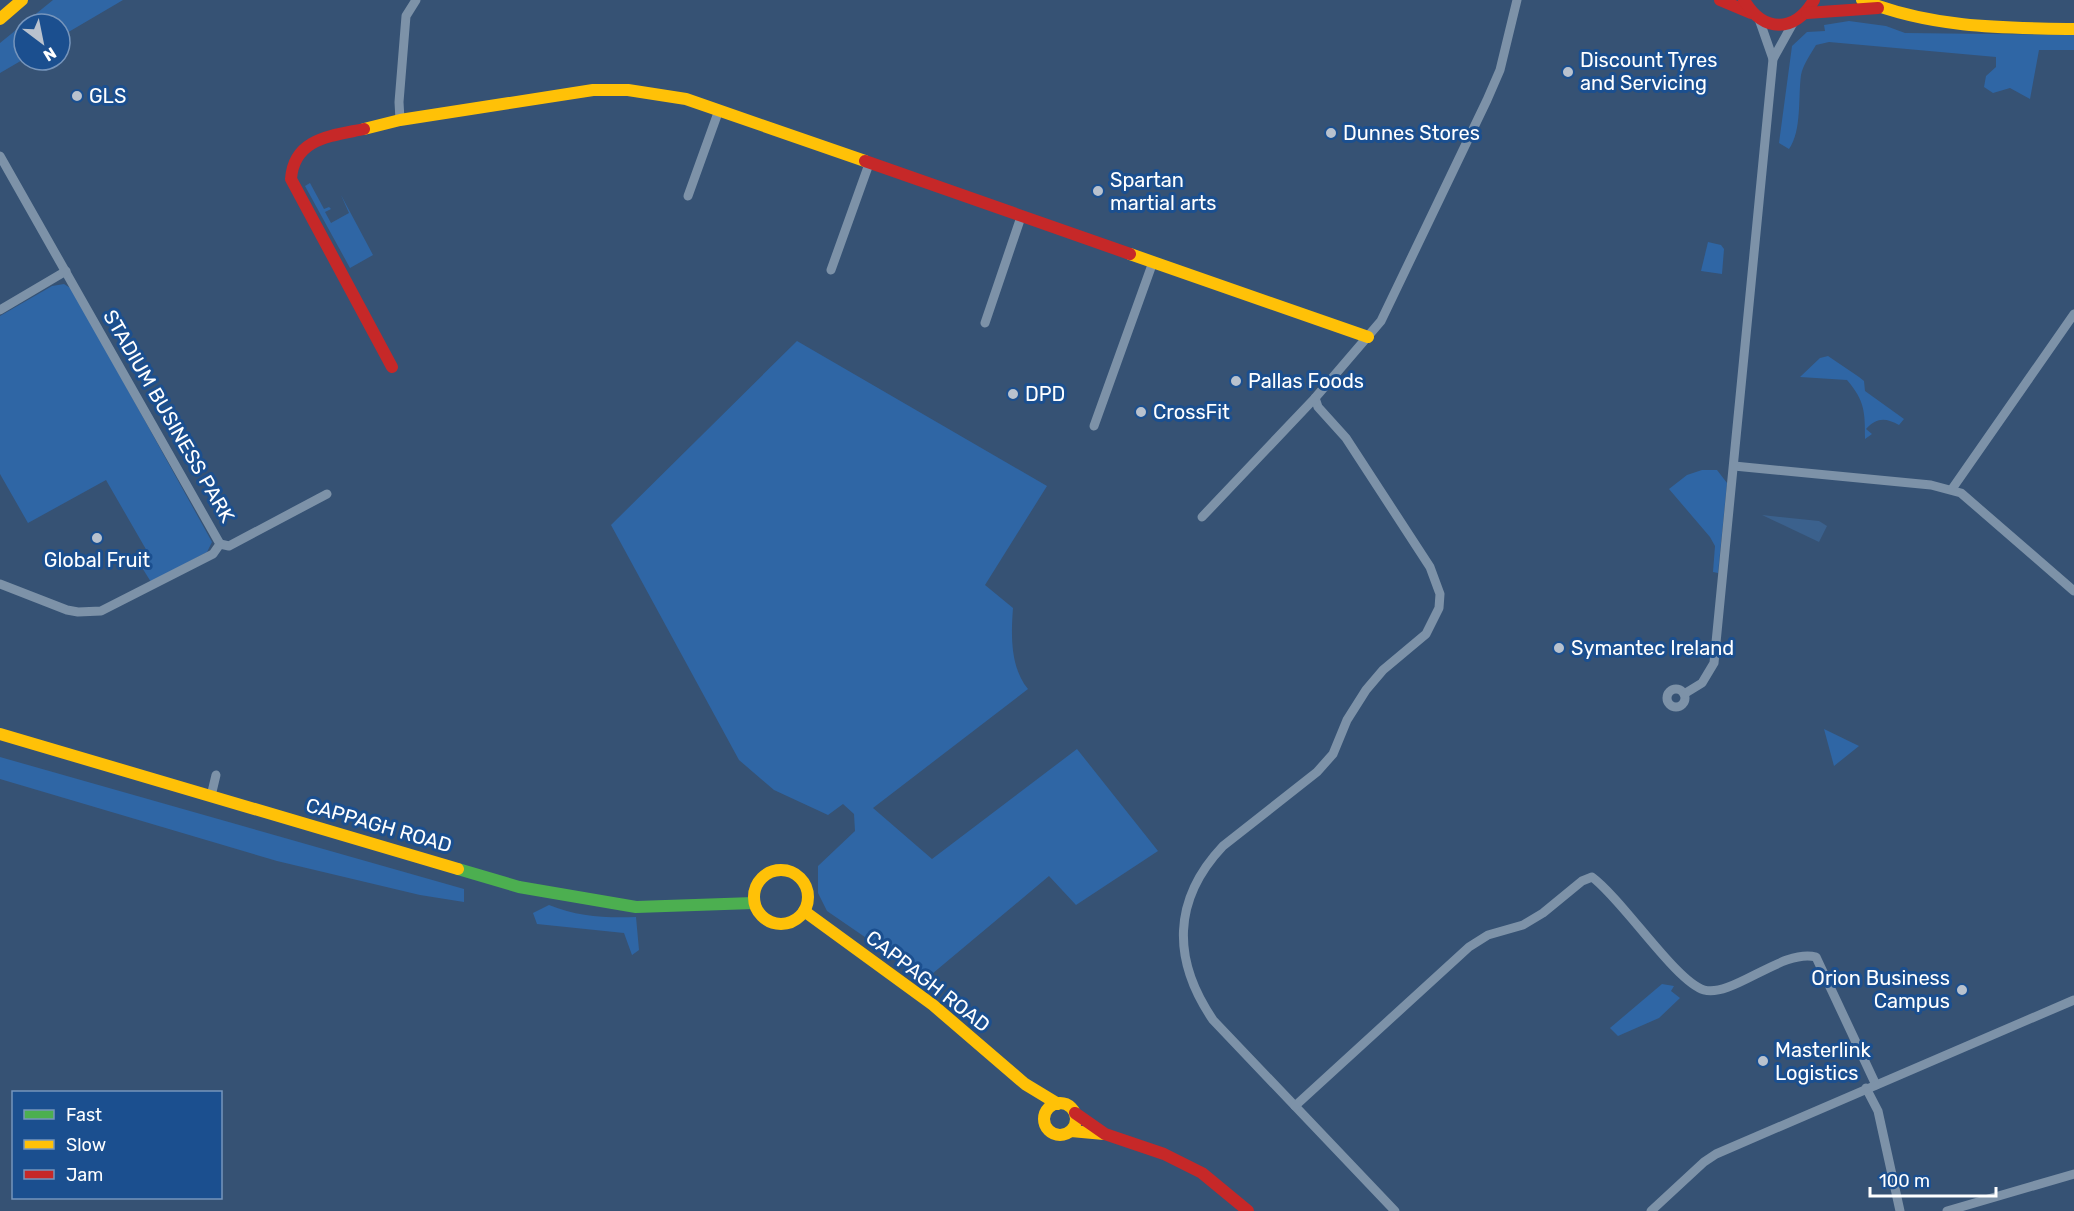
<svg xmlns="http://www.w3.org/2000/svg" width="2074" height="1211" viewBox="0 0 2074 1211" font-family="Rubik,sans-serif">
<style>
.green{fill:#2f66a5}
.water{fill:#3b618d}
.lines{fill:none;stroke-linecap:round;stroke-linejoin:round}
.street{stroke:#7d92a8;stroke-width:9}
.fast{stroke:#4caf50;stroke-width:12}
.slow{stroke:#ffc107;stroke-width:12}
.jam{stroke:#c62828;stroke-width:12}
.poi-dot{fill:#b9c2ce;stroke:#1b4f8f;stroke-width:2}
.labels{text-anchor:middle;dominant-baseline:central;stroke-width:6;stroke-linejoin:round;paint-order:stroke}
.poi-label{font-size:20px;fill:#fff;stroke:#1b4f8f;text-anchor:start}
.street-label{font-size:20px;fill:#fff;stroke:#1b4f8f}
</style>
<rect width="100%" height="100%" fill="#365274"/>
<g class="green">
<path d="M53 0H123L60 37V24H24V59L0 73V43Z"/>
<path d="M1849 21 1886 26 1905 33 2074 35V50H2039L2030 99 2010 88 1993 93 1984 87 1986 76 1996 67V57L1829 42 1816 45C1810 55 1803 65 1801 75 1798 97 1802 131 1789 149L1779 143 1792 46 1807 32 1825 31 1824 25Z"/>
<path d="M310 183 324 209 329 207 331 209 325 212 331 223 349 213 341 195 373 255 350 268 305 186Z"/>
<path d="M1708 242 1721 245 1724 249 1722 274 1701 271Z"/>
<path d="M64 284 72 289 212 542 207 552 151 582 141 566 151 558 106 480 28 523 0 474V316L52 286Z"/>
<path d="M797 341 1047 486 985 585 1013 608C1011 635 1010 667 1028 689L873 808 932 859 1077 749 1158 851 1076 905 1049 876 926 979 827 911 818 893V866L855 831 854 814 843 804 828 815 774 790 739 760 611 525Z"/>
<path d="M1828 356 1859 377 1864 381 1865 391 1904 419 1899 425C1886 418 1877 417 1866 429L1872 434 1865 439C1865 412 1865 401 1847 380L1800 377 1820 358Z"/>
<path d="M1702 470H1717L1727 483 1718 573 1713 572 1715 546 1710 537 1669 489 1687 475Z"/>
<path d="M1824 729 1859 746 1834 766Z"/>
<path d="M0 757 464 889V902L420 895 277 861 0 779Z"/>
<path d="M549 905C578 917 606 918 636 917L639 950 632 955 624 933 537 924 533 913Z"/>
<path d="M1662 984 1674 986 1671 991 1680 998 1659 1018 1618 1036 1610 1028Z"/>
</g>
<path class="water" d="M1762 515 1819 521 1827 526 1819 542Z"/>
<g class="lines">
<g class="street">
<path d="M1759 19 1773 59"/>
<path d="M400 120 399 102 406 16 416 0"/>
<path d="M0 156 220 544 213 554 101 611 78 612 67 610 0 584"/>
<path d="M688 196 719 110"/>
<path d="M831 270 869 164"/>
<path d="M0 310 66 271"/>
<path d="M985 323 1021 217"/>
<path d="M1315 398 1318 407 1346 438 1430 567 1440 594 1439 608 1426 634 1383 670 1366 690 1347 720 1333 754 1317 772 1223 846C1172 900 1172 960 1213 1020L1395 1211"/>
<path d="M1094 426 1153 262"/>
<path d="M1734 466 1931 485 1961 493 2074 591"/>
<path d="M1952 489 2074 314"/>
<path d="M1202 517 1315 398 1381 321 1487 100 1500 70 1517 0"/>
<path d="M220 544 229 546 327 494"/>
<circle cx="1676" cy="698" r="9"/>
<path d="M1684 694 1702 683 1714 663 1773 59 1793 23"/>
<path d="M211 796 216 775"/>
<path d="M1866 1088 1878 1111 1900 1211"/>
<path d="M1295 1106 1469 947 1488 935 1523 925 1543 913 1582 881 1592 877C1623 900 1676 982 1704 990 1732 998 1783 948 1816 957L1876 1085"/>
<path d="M1651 1211 1704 1162 1716 1154 2074 1000"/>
<path d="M1947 1211 2074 1174"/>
</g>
<path class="fast" d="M458 869 519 887 636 907 754 903"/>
<g class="slow">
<path d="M1862 0C1931 28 2001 28 2074 29"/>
<path d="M0 19 22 0"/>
<path d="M364 129 400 120 593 90H628L686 99 865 161"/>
<path d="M1130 254 1368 337"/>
<path d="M0 734 458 869"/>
<circle cx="781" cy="897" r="27"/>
<path d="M804 911 933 1005 1025 1084 1058 1104"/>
<circle cx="1060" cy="1119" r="16"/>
<path d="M1071 1131 1104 1134"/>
</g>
<g class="jam">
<path d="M1720 0 1751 13"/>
<path d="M1744 0C1763 33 1795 33 1814 0"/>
<path d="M1807 13 1878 8"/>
<path d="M364 129C331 136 294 138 291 179L392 367"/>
<path d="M865 161 1130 254"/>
<path d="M1075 1113 1105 1134 1164 1154 1202 1173 1248 1211"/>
</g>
</g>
<g class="poi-dot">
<circle cx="1568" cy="72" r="6"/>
<circle cx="77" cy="96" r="6"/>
<circle cx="1331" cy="133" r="6"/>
<circle cx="1098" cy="191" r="6"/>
<circle cx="1236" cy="381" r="6"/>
<circle cx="1013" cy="394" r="6"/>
<circle cx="1141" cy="412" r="6"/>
<circle cx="97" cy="538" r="6"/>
<circle cx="1559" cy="648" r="6"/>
<circle cx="1962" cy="990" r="6"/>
<circle cx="1763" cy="1061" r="6"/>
</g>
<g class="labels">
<g class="poi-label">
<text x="1580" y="60">Discount Tyres<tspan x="1580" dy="23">and Servicing</tspan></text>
<text x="89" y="96">GLS</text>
<text x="1343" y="133">Dunnes Stores</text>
<text x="1110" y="180">Spartan<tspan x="1110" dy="23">martial arts</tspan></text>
<text x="1248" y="381">Pallas Foods</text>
<text x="1025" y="394">DPD</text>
<text x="1153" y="412">CrossFit</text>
<text x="97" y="560" text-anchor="middle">Global Fruit</text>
<text x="1571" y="648">Symantec Ireland</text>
<text x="1950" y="978" text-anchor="end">Orion Business<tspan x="1950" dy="23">Campus</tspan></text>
<text x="1775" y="1050">Masterlink<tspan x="1775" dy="23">Logistics</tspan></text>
</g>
<g class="street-label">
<text transform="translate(169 416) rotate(60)">STADIUM BUSINESS PARK</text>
<text transform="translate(379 825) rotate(16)">CAPPAGH ROAD</text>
<text transform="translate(928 981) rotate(38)">CAPPAGH ROAD</text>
</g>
</g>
<rect x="12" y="1091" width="210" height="108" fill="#1b4f8f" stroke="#7695bc" stroke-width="1.5"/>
<rect x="24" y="1110" width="30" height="9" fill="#4caf50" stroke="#7695bc" stroke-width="1.5"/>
<text x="66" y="1121" font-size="18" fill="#ffffff">Fast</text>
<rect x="24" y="1140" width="30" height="9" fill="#ffc107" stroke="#7695bc" stroke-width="1.5"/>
<text x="66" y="1151" font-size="18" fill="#ffffff">Slow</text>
<rect x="24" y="1170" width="30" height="9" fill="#c62828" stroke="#7695bc" stroke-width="1.5"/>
<text x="66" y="1181" font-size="18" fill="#ffffff">Jam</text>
<g transform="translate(42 42) rotate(148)"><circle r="28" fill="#1b4f8f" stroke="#7695bc" stroke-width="1.5"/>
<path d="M0-4.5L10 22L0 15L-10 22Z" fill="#b9c2ce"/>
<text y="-9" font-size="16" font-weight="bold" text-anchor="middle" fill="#ffffff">N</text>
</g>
<path d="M1870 1187v9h126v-9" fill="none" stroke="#ffffff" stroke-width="3"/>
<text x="1879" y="1187" font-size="18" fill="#ffffff" stroke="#1b4f8f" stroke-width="4.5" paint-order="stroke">100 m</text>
</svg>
